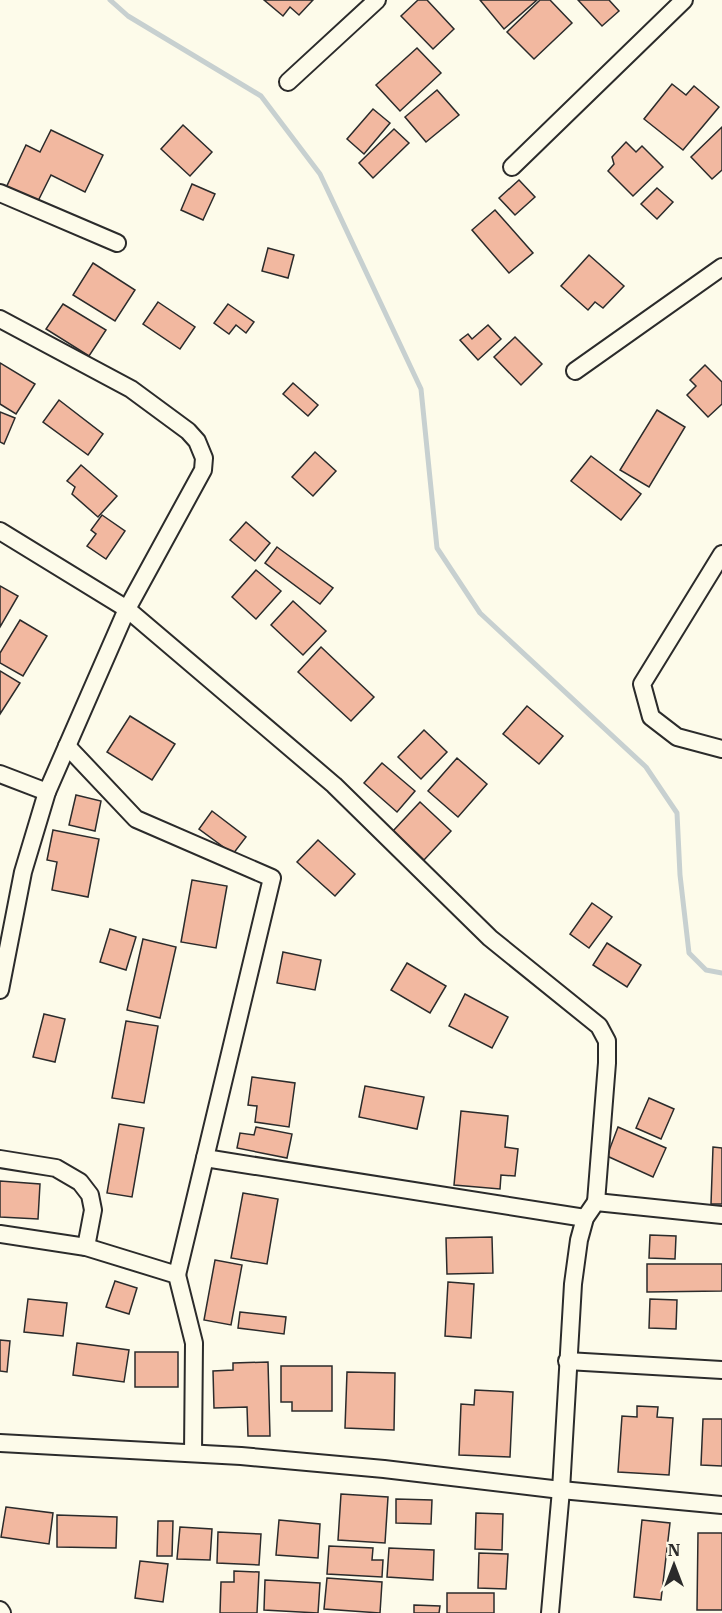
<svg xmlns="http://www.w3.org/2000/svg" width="722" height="1613" viewBox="0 0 722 1613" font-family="'IBM Plex Serif',serif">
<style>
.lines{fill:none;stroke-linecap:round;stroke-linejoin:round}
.stream{stroke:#c7d0d0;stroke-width:5}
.building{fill:#f2b8a0;stroke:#2b2b2b;stroke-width:1.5}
.street-casing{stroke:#2b2b2b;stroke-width:20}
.street{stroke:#fdfbea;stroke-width:16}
</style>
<rect width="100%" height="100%" fill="#fdfbea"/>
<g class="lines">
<path class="stream" d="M110 0 128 16 261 96 320 174 421 389 437 548 480 613 646 767 677 813 680 875 689 953 706 970 722 973"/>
</g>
<g class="building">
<path d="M264 0H313L299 15 290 7 283 16Z"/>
<path d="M418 0H427L454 29 433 49 401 16Z"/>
<path d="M480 0H537L504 29Z"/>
<path d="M540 0H550L572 23 534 59 507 32Z"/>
<path d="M578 0H609L619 11 602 26Z"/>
<path d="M417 48 441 73 400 111 376 85Z"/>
<path d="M672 84 686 95 694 86 719 107 683 150 644 119Z"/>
<path d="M437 90 459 115 426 142 405 117Z"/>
<path d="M373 109 390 123 364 154 347 139Z"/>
<path d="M183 125 212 152 190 176 161 149Z"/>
<path d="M722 127V170L712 179 691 157Z"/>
<path d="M394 129 409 143 373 178 359 163Z"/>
<path d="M51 130 103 155 85 192 51 175 36 205 5 190 26 145 40 152Z"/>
<path d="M626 142 636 152 642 146 663 167 633 196 608 171 614 164 612 157Z"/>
<path d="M519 180 535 197 515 215 499 198Z"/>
<path d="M192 184 215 194 203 220 181 210Z"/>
<path d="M657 188 673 202 657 219 641 204Z"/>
<path d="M495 210 533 253 509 273 472 230Z"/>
<path d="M268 248 294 255 288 278 262 271Z"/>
<path d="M589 255 624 286 603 308 595 302 588 310 561 286Z"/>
<path d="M93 263 135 290 115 321 73 295Z"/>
<path d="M158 302 195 327 180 349 143 324Z"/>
<path d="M63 304 106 330 89 356 46 329Z"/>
<path d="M228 304 254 322 246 333 236 325 229 334 214 323Z"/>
<path d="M488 325 501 339 478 360 460 340 468 334 472 339Z"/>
<path d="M515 337 542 364 521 385 494 357Z"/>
<path d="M0 363 35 384 16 414 0 404Z"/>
<path d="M705 365 722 382V404L708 417 687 395 696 386 690 380Z"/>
<path d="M293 383 318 405 308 416 283 394Z"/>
<path d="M59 400 103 434 88 455 43 422Z"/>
<path d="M657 410 685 427 649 487 620 470Z"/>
<path d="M0 412 15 418 4 444 0 442Z"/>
<path d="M315 452 336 471 313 496 292 477Z"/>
<path d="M591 456 641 494 621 520 571 481Z"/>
<path d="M81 465 117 496 98 517 72 494 75 487 67 481Z"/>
<path d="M102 515 125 531 106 559 87 546 96 534 91 530Z"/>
<path d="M246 522 270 543 255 561 230 540Z"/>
<path d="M277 547 333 588 320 604 265 563Z"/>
<path d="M256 570 281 591 256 619 232 597Z"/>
<path d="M0 586 18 596 0 627Z"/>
<path d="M293 601 326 631 303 655 271 625Z"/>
<path d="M20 620 47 636 23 676 0 663V653Z"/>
<path d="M321 647 374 697 351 721 298 672Z"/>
<path d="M0 671 20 683 0 714Z"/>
<path d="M527 706 563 736 539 764 503 734Z"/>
<path d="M130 716 175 744 152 780 107 752Z"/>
<path d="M424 730 447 752 421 779 398 757Z"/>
<path d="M457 758 487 784 458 817 428 791Z"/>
<path d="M382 763 415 791 397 812 364 783Z"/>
<path d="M76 795 101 801 95 831 69 825Z"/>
<path d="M420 802 451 831 424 860 393 831Z"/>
<path d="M212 811 246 837 233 854 199 829Z"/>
<path d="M53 830 99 839 88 897 52 890 57 862 47 860Z"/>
<path d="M318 840 355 874 335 896 297 862Z"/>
<path d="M192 880 227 886 216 948 181 942Z"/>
<path d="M592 903 612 917 589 948 570 934Z"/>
<path d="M110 929 136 937 126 970 100 962Z"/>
<path d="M143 939 176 947 160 1018 127 1010Z"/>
<path d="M607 943 641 965 627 987 593 965Z"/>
<path d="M283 952 321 960 315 990 277 983Z"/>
<path d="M407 963 446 986 430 1013 391 990Z"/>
<path d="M465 994 508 1017 492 1048 449 1026Z"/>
<path d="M44 1014 65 1019 55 1062 33 1057Z"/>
<path d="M126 1021 158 1026 144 1103 112 1098Z"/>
<path d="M252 1077 295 1083 289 1127 255 1122 257 1106 248 1105Z"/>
<path d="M365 1086 424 1097 417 1129 359 1117Z"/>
<path d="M649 1098 674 1109 661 1139 636 1128Z"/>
<path d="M461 1111 508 1116 505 1147 518 1149 515 1176 501 1175 500 1189 454 1185Z"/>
<path d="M119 1124 144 1128 132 1197 107 1193Z"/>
<path d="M256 1127 292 1134 287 1158 237 1148 240 1133 254 1135Z"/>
<path d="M618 1127 666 1148 653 1177 607 1156Z"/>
<path d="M713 1147 722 1148V1204H711Z"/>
<path d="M0 1181 40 1184 38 1219 0 1217Z"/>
<path d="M243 1193 278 1199 267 1264 231 1258Z"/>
<path d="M650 1235 676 1236 675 1259 649 1258Z"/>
<path d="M492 1237 493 1273 447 1274 446 1238Z"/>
<path d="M215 1260 242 1265 231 1325 204 1320Z"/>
<path d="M647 1264H722V1291L647 1292Z"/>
<path d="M115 1281 137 1288 129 1314 106 1307Z"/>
<path d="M448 1282 474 1284 471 1338 445 1336Z"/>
<path d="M28 1299 67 1303 63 1336 24 1332Z"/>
<path d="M650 1299 677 1300 676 1329 649 1328Z"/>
<path d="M240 1312 286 1317 284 1334 238 1328Z"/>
<path d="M0 1340 10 1341 7 1372 0 1371Z"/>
<path d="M77 1343 129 1350 124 1382 73 1375Z"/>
<rect x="135" y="1352" width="43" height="35"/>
<path d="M268 1362 270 1436H248L247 1407 214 1408 213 1371 233 1370V1363Z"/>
<path d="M281 1366H332V1411H292V1402H281Z"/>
<path d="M347 1372 395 1373 394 1430 345 1428Z"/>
<path d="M475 1390 513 1392 510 1457 459 1455 461 1404 474 1405Z"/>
<path d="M637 1406 658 1407 657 1417 673 1418 669 1475 618 1472 622 1416 637 1417Z"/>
<path d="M703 1419H722V1466L701 1465Z"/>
<path d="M341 1494 388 1497 385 1543 338 1540Z"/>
<path d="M396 1499 432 1500 431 1524 396 1523Z"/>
<path d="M6 1507 53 1513 49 1544 1 1537Z"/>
<path d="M476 1513 503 1514 502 1550 475 1549Z"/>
<path d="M57 1515 117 1517 116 1548 57 1547Z"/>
<path d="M279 1520 320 1524 318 1558 276 1555Z"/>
<path d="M642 1520 670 1523 661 1600 634 1597Z"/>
<path d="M158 1521H173L172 1556H157Z"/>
<path d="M180 1527 212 1529 210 1560 177 1559Z"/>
<path d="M218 1532 261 1534 259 1565 217 1563Z"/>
<path d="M698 1533H722V1610H697Z"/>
<path d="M329 1546 373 1548 372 1560H383L382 1577 327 1574Z"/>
<path d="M389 1548 434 1550 433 1580 387 1577Z"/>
<path d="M479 1553 508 1554 506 1589 478 1588Z"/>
<path d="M140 1561 168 1564 163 1602 135 1598Z"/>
<path d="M234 1571 259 1572 257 1613H220L221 1582H234Z"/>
<path d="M327 1578 382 1582 380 1613 324 1609Z"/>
<path d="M265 1580 320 1583 318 1613 264 1610Z"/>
<rect x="447" y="1593" width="47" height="20"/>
<path d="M414 1605 440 1606 439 1613H414Z"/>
</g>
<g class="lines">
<defs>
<g id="street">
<path d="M288 82 377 0"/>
<path d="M512 167 684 0"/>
<path d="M0 193 117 243"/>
<path d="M0 319 131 389 188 431 197 441 204 458 203 470 127 609 47 792 23 872 0 990"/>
<path d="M575 371 722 267"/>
<path d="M0 531 127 609 334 785 490 938 599 1026 607 1041V1063L596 1202"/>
<path d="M722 554 642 684 651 717 677 737 722 749"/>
<path d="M67 746 136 819 272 878 177 1275"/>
<path d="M0 774 47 792"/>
<path d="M205 1158 585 1218"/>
<path d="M0 1159 56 1168 80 1182 90 1195 93 1210 86 1247"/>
<path d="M0 1234 86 1247 177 1275 194 1343 193 1453"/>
<path d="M567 1361 722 1370"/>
<path d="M0 1443 241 1456 384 1469 561 1490 722 1505"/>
<path d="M0 1610 2 1613"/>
<path d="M550 1613 561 1490 573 1284 579 1240 585 1218 596 1202 722 1215"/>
</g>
</defs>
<use href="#street" class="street-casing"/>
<use href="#street" class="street"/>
</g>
<g transform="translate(674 1565)" stroke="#fdfbea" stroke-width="4.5" paint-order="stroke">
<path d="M0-4.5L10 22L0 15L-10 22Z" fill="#2b2b2b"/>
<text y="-9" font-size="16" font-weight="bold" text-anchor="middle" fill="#2b2b2b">N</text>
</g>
</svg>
